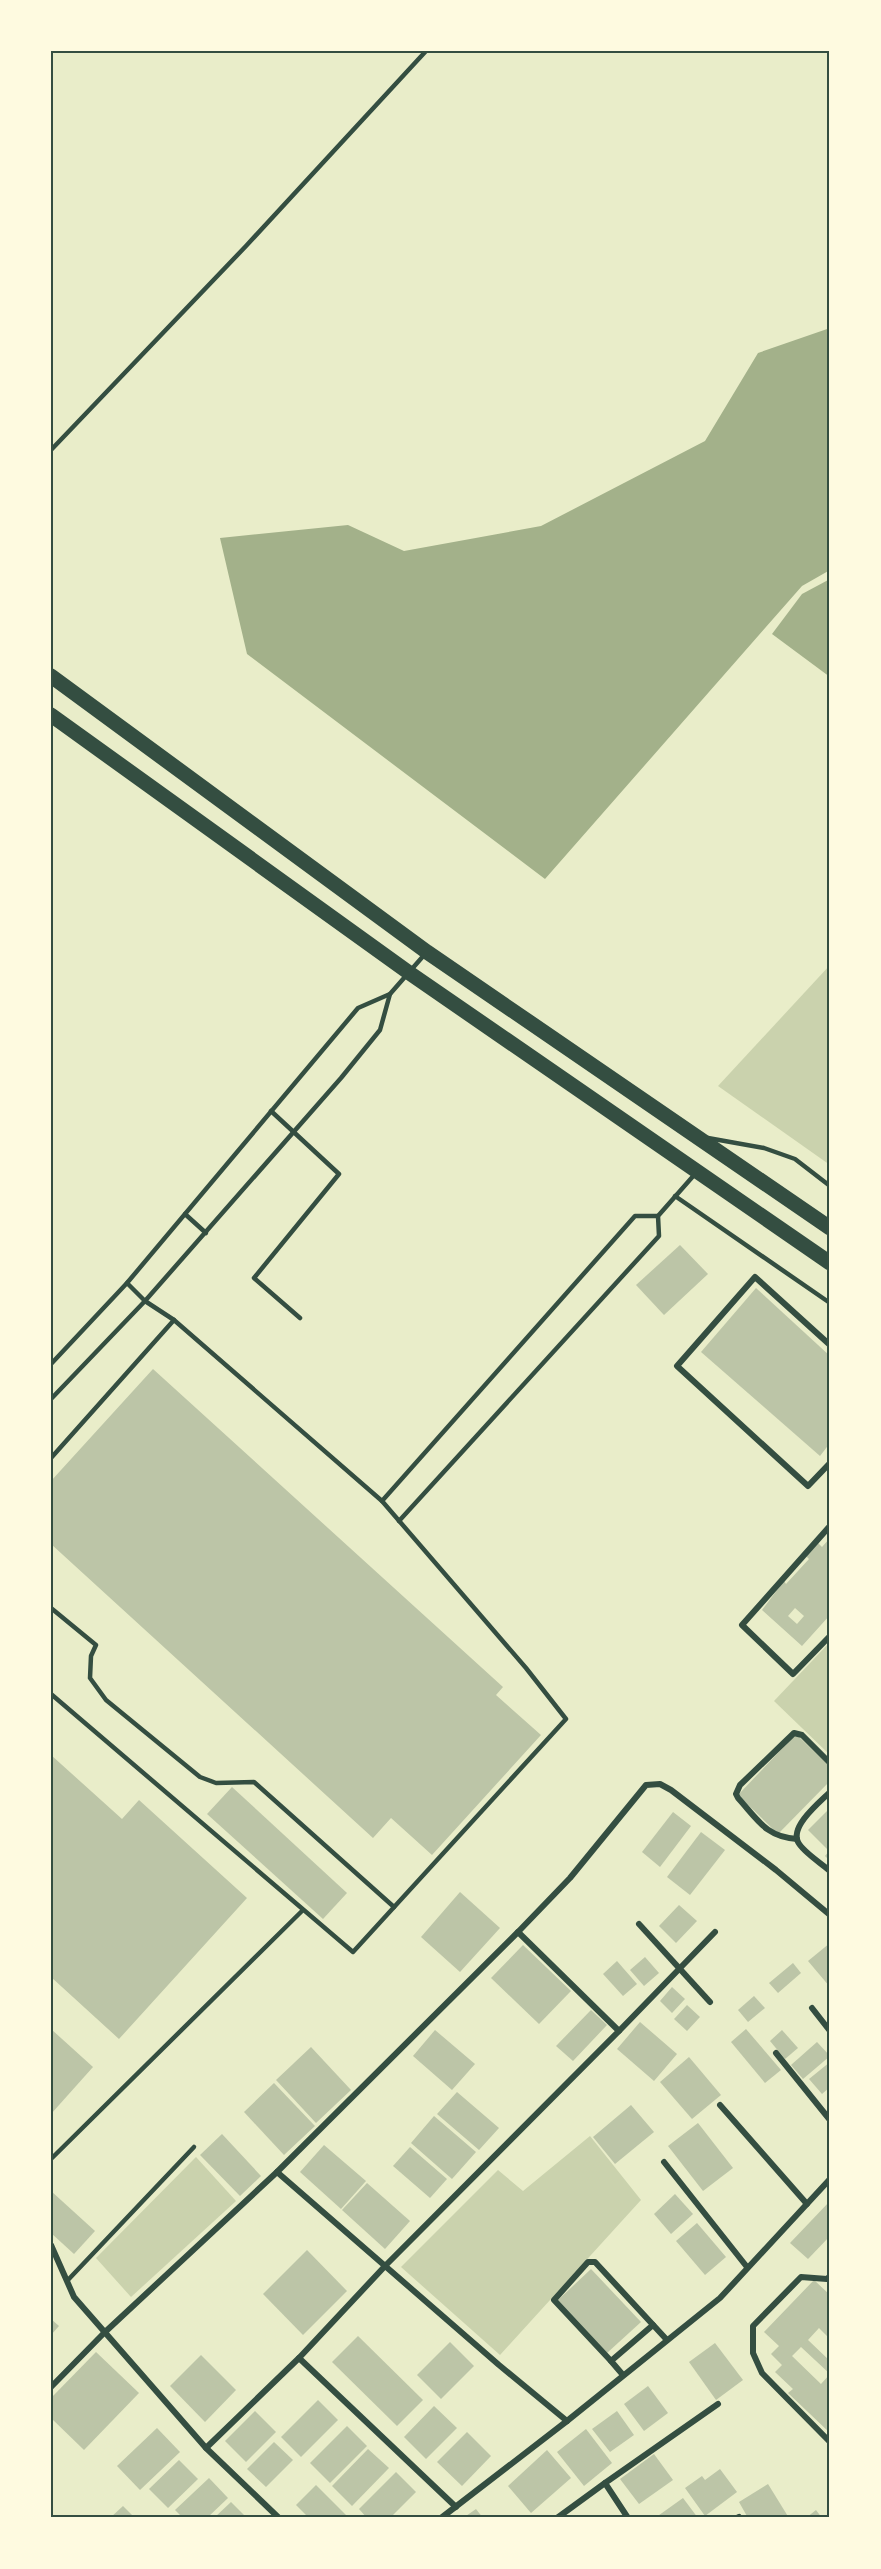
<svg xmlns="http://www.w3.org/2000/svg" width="881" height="2569" viewBox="0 0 881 2569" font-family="'Nunito Sans',sans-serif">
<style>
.green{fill:#cad2ad}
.water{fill:#a3b18a}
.building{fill:#bcc5a7;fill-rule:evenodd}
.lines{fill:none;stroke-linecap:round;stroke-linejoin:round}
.service{stroke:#344e41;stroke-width:4.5}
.minor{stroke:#344e41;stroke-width:6}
.primary{stroke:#344e41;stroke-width:15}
.neatline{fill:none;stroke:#344e41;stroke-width:2}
</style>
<rect width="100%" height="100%" fill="#e9edc9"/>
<g class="green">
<path d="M830 965V1165L718 1086Z"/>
<path d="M830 1642V1755L774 1701Z"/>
<path d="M590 2136 641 2200 500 2355 401 2267 498 2170 523 2191Z"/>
<path d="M196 2157 236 2201 131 2297 96 2258Z"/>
</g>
<g class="water">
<path d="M830 328V570L802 586 545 879 247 654 220 538 348 525 404 551 541 526 705 441 758 353Z"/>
<path d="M830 579V677L772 634 802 594Z"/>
</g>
<g class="building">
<path d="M680 1245 708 1274 664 1315 636 1285Z"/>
<path d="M756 1288 830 1356V1443L820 1456 701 1352Z"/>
<path d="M153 1369 503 1687 496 1695 541 1735 432 1855 391 1818 373 1838 51 1544V1481Z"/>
<path d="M830 1538V1615L802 1646 762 1610 784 1581 786 1584 809 1559 806 1556 818 1543 822 1547ZM795 1608 804 1616 797 1624 788 1616Z"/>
<path d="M796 1734 830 1767V1781L778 1834 738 1795Z"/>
<path d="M51 1755 122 1819 139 1800 247 1898 119 2039 51 1977Z"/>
<path d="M232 1787 347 1893 323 1919 207 1814Z"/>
<path d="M830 1808V1861L825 1856 829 1851 808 1830Z"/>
<path d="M673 1812 691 1826 660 1867 642 1852Z"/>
<path d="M701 1832 725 1850 690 1895 667 1877Z"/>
<path d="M460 1892 500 1928 460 1972 421 1937Z"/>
<path d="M679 1905 697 1921 676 1943 659 1926Z"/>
<path d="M830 1943V1987L808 1961Z"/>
<path d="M523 1945 571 1991 539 2024 491 1978Z"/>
<path d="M645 1957 659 1973 644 1986 630 1970Z"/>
<path d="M617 1961 637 1984 623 1996 603 1974Z"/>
<path d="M793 1963 801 1973 778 1993 769 1983Z"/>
<path d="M672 1987 685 1999 672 2013 660 2001Z"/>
<path d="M754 1996 765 2008 748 2022 738 2010Z"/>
<path d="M687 2005 700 2017 687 2031 674 2019Z"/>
<path d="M591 2010 607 2025 573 2061 556 2046Z"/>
<path d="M640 2022 677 2054 654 2081 617 2049Z"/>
<path d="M51 2029 93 2067 51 2114Z"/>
<path d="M746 2029 781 2070 765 2083 731 2042Z"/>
<path d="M435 2030 475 2064 452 2090 413 2056Z"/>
<path d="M782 2030 798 2048 785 2059 770 2041Z"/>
<path d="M817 2042 830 2056 803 2079 791 2065Z"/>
<path d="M311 2047 351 2090 316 2123 276 2080Z"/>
<path d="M689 2057 721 2095 692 2119 660 2082Z"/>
<path d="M830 2062V2087L822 2094 809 2079Z"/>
<path d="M274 2083 315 2126 284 2155 244 2112Z"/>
<path d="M457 2092 499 2128 479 2150 437 2114Z"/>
<path d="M631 2105 654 2132 615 2164 593 2137Z"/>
<path d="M434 2116 476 2152 452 2179 411 2143Z"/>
<path d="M698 2123 733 2168 703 2191 668 2146Z"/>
<path d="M222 2134 261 2176 240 2196 200 2155Z"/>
<path d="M324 2145 366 2181 341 2209 300 2172Z"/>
<path d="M410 2147 447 2179 430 2198 393 2166Z"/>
<path d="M367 2183 410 2221 385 2249 342 2210Z"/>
<path d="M51 2191 95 2231 74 2254 51 2233Z"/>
<path d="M675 2194 693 2214 671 2234 654 2214Z"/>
<path d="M830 2201V2236L808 2259 790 2243Z"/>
<path d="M697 2223 726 2257 705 2275 676 2241Z"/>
<path d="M307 2250 347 2291 303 2335 263 2294Z"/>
<path d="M591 2269 641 2322 607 2353 557 2301Z"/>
<path d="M814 2280 830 2295V2339L819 2328 808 2340 830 2361V2433L788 2393 793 2389 775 2372 782 2365 771 2354 779 2346 764 2332ZM801 2347 830 2374 821 2384 792 2356Z"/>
<path d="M51 2319 59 2326 51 2335Z"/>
<path d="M358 2336 423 2400 397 2426 332 2362Z"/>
<path d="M450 2342 474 2366 441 2399 417 2375Z"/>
<path d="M715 2343 743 2380 716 2400 689 2362Z"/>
<path d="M96 2352 139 2393 84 2450 51 2418V2398Z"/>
<path d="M201 2355 236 2390 205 2422 170 2386Z"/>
<path d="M648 2386 668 2413 644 2431 624 2404Z"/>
<path d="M318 2400 338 2420 301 2457 281 2437Z"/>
<path d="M434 2406 457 2428 426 2459 404 2437Z"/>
<path d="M255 2411 276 2432 246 2462 225 2441Z"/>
<path d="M617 2411 634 2435 610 2452 592 2429Z"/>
<path d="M347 2426 367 2446 330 2483 310 2463Z"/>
<path d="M157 2428 180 2452 140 2490 117 2466Z"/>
<path d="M586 2429 612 2463 584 2486 557 2452Z"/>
<path d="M467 2432 491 2456 462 2486 437 2462Z"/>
<path d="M274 2442 293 2460 266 2487 247 2469Z"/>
<path d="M368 2449 389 2468 352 2506 332 2486Z"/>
<path d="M547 2450 571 2478 531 2513 508 2486Z"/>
<path d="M654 2454 673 2480 639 2504 620 2479Z"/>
<path d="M179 2460 198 2479 168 2508 149 2489Z"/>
<path d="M720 2469 737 2492 705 2516 685 2488 702 2476 705 2480Z"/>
<path d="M396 2472 416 2492 390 2518H367L359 2509Z"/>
<path d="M209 2478 228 2498 207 2518H183L175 2510Z"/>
<path d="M768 2484 789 2518H748L739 2502Z"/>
<path d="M316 2485 349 2518H309L296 2505Z"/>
<path d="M683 2498 698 2518H655Z"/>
<path d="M231 2502 247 2518H214Z"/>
<path d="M123 2506 135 2518H110Z"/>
<path d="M476 2509 483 2518H463Z"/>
<path d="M816 2510 822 2518H806Z"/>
</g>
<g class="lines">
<g class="service">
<path d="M51 450 246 246 426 51"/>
<path d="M271 1111 339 1174 254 1278 300 1318"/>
<path d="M708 1138 764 1148 795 1159 830 1186"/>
<path d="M675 1196 830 1303"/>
<path d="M185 1214 206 1233"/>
<path d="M51 1364 127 1283 358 1008 390 994"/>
<path d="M51 1399 145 1301 341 1078 380 1030 390 994 425 954"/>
<path d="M51 1458 174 1320"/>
<path d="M382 1501 635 1216H658"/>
<path d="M399 1521 659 1236 658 1216 695 1174"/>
<path d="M51 1608 96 1645 91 1656 90 1678 106 1700 200 1777 216 1783 254 1782 394 1907"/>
<path d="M51 1694 353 1952 566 1719 526 1668 382 1501 174 1320 145 1301 127 1283"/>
<path d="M51 2159 303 1910"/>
<path d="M67 2281 194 2147"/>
</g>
<g class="minor">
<path d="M830 1345 755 1277 677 1366 808 1486 830 1463"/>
<path d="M830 1528 829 1527 742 1625 793 1674 830 1636"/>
<path d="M830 1792C820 1802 790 1826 798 1842 803 1852 821 1863 830 1871"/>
<path d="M797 1839C766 1837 758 1820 738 1798L736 1794 740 1785 794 1733 802 1735 830 1763"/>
<path d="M639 1924 710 2002"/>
<path d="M518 1932 570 1878 646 1785 660 1784 671 1790 776 1870 830 1915"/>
<path d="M812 2008 830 2031"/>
<path d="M619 2031 715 1932"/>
<path d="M776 2053 830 2120"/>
<path d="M720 2105 807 2204"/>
<path d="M664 2162 747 2267"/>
<path d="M277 2172 499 2365 567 2421"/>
<path d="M51 2245 74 2297 206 2448 279 2518"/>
<path d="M830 2276 827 2279 801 2277 753 2326V2353L762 2373 830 2442"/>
<path d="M611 2361 554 2300 588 2262H595L667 2340"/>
<path d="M623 2375 611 2361 653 2325"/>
<path d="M51 2387 104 2333 277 2172 518 1932 619 2031 386 2265 299 2358 456 2507"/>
<path d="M206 2448 299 2358"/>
<path d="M441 2518 567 2421 720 2298 830 2179"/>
<path d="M557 2518 605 2483"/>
<path d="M628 2518 605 2483 718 2404"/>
<path d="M737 2518 739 2517"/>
</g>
<g class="primary">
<path d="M51 676 427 952 830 1228"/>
<path d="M51 715 408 972 830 1263"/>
</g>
</g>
<rect width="881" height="2569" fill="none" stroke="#fefae0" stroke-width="105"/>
<rect x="52" y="52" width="776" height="2464" class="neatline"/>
</svg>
